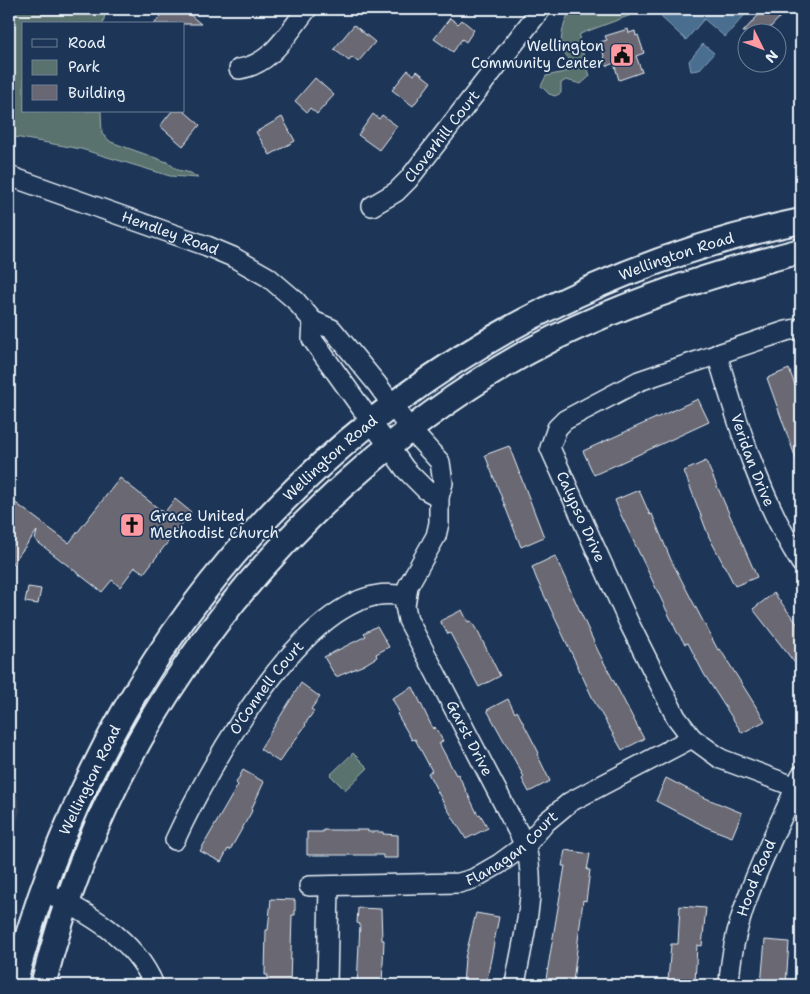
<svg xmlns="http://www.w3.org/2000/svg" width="810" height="994" viewBox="0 0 810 994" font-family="'Shantell Sans',sans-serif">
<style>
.built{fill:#34445f}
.green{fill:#5a726d;stroke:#a1b2b2}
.water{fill:#486e90;stroke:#88a2ba}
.building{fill:#696773;stroke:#e8f1f8}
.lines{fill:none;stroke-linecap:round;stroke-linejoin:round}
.minor-casing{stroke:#e8f1f8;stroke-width:22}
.major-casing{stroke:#e8f1f8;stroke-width:28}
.minor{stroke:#1d3557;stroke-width:19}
.major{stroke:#1d3557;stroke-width:24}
.labels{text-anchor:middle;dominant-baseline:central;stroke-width:4;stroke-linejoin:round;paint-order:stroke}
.poi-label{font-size:15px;fill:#e8f1f8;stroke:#1d3557;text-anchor:end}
.street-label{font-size:15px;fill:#e8f1f8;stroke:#1d3557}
</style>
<rect width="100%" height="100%" fill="#1d3557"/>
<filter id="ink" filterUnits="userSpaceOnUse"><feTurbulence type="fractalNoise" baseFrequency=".02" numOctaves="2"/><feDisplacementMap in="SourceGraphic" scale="10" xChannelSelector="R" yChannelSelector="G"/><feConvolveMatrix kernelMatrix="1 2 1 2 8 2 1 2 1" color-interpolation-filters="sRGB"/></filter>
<g filter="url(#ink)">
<path class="built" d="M9 755 20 810 9 856Z"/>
<g class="green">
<path d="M9 9H118L105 14 103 24H24V111H101L102 134 111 142 167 162 178 170 191 173 198 178 170 176 81 149 9 136Z"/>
<path d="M571 9H637L631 15 580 34 579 41 590 76 581 84 566 80 561 83V93L555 96 549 94 541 86 546 76 569 71 573 67C570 57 565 56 562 49 559 39 565 18 571 9Z"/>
<path d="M353 753 368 768 345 790 330 775Z"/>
</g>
<g class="water">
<path d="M669 9H750L725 37 704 19 686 40 661 17Z"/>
<path d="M703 44 714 53 699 70 691 71 689 61Z"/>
</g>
<g class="building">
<path d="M153 9H183L201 24H154L161 16Z"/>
<path d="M764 9H770L780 17 766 32H743Z"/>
<path d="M450 18 458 24 462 20 474 30 466 42 462 39 453 52 434 39Z"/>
<path d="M354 25 375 42 358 62 352 57 349 61 334 49Z"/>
<path d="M628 29 629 33 635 31 636 36 638 35 644 53 636 56 642 72 619 80 614 63 607 66 600 42 607 40 605 36Z"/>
<path d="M408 70 414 75 417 71 431 82 413 106 392 90Z"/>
<path d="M315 78 334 95 317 114 310 108 307 112 295 101Z"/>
<path d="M172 111H184L200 125 183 146 160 126Z"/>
<path d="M373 114 379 119 382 115 397 126 379 150 358 135Z"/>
<path d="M282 117 295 141 270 155 256 132Z"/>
<path d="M789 369 801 401 800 470 767 378Z"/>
<path d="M698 399 709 422 594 475 583 451Z"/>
<path d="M509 446 544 537 521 547 485 455Z"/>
<path d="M706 461 757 577 735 586 709 537 684 471Z"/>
<path d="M120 478 164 513 175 499 191 512 144 573 135 567 120 587 112 580 102 592 35 540 37 531 9 568V498L69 543Z"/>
<path d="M639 490 650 515 652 514 671 560 718 650 720 649 765 721 742 733 704 674 688 643 685 644 677 632 620 513 615 500Z"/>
<path d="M555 556 598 651 644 739 622 750 594 701 537 580 532 567Z"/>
<path d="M28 587 41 589 38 604 25 602Z"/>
<path d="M774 593 801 629V671L753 609Z"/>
<path d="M462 610 468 622 471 621 479 634 500 676 479 687 450 633 448 634 440 621Z"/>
<path d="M377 626 389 647 376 654 377 657 364 665 336 677 324 657 366 636 364 633Z"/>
<path d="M301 683 320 697 311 709 314 711 305 724 306 725 279 762 260 749Z"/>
<path d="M413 687 433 729 435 727 443 741 439 743 456 775 458 774 478 815 480 814 488 828 466 839 442 800 428 773 432 771 415 739 412 740 397 714 399 712 392 698Z"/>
<path d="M508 699 515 713 517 711 539 753 537 754 550 781 529 792 522 779 524 777 487 710Z"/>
<path d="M243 770 264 782 251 810 252 811 230 850 228 849 221 862 200 851 238 785 236 783Z"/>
<path d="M666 778 703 797 742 813 732 837 706 827 656 801Z"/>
<path d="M323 830H368V832H383V834L398 835V858H383V855H307V832H323Z"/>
<path d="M565 850 590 854 587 870H590L588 886 586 901 583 900 573 982 571 985H545L565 866H562Z"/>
<path d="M271 899 295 900V915H292L290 985H267L268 975H265L266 930H268Z"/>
<path d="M680 906 706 908 702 946 697 945 695 983 668 981 671 944H678Z"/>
<path d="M358 908 381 909 382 940H384L382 985H357L360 924 357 923Z"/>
<path d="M476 913 499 917 496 932 486 985H463L465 958Z"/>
<path d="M765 940 789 942 786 985H761Z"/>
</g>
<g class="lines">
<defs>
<g id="minor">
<path d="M239 69C271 65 288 33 307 9"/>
<path id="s1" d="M9 176 207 246 233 257 268 277 295 300 313 321 332 329 377 384 409 428 440 462 443 483 439 497V523L436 536 408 586 405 606 408 620 525 845C539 889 522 940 515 985"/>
<path id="s2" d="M372 206 396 192 408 180 541 9"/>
<path d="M313 321 312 339 405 469 426 490 439 497"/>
<path id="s3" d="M801 328 786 331 639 381 565 420 557 428 550 448 629 623 676 717 692 738 721 759 801 789"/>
<path id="s4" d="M717 354C738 425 761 500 801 563"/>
<path id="s5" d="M175 840C206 773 314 569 406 597"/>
<path id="s6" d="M309 886 459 883 473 879 499 864 529 842 546 822 570 802 692 738"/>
<path d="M42 890C86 912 134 937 154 985"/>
<path d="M327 985 329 886"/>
<path id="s7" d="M729 985C732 910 772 843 801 775"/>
</g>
<g id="major">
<path id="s8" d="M14 985C113 596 406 303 801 221"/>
<path d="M43 985C92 788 194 622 344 485 407 428 477 377 554 338 634 299 715 273 801 251"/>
</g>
</defs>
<use href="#minor" class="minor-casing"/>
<use href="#major" class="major-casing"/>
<use href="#minor" class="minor"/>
<use href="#major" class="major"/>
</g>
</g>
<defs>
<symbol id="civic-square" viewBox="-11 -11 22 22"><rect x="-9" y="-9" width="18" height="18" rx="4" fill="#ff9aa2" stroke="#1d3557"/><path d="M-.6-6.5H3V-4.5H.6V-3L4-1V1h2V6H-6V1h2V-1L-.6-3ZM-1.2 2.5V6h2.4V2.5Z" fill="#111"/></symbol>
<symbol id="church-square" viewBox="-11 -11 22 22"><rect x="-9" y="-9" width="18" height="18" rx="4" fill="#ff9aa2" stroke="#1d3557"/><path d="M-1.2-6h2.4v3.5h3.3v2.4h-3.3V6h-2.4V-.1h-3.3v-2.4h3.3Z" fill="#111"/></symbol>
</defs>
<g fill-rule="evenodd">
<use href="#civic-square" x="608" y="41" width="28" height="28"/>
<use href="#church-square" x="118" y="511" width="28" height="28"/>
</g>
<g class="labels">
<g class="poi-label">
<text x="604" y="46">Wellington<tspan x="604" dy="17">Community Center</tspan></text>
<text x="150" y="516" text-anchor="start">Grace United<tspan x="150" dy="17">Methodist Church</tspan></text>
</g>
<g class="street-label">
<text stroke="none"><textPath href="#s2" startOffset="100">Cloverhill Court</textPath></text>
<text stroke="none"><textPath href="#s1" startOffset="171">Hendley Road</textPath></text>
<text stroke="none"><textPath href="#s8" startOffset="1028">Wellington Road</textPath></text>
<text stroke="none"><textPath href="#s8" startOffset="624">Wellington Road</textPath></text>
<text stroke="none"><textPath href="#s4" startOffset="112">Veridan Drive</textPath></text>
<text stroke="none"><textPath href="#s3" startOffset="362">Calypso Drive</textPath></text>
<text stroke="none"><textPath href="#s5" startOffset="178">O'Connell Court</textPath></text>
<text stroke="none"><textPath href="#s1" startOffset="834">Garst Drive</textPath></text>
<text transform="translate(90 780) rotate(-64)">Wellington Road</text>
<text stroke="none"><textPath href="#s6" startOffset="214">Flanagan Court</textPath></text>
<text stroke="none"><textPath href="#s7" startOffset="111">Hood Road</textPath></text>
</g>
</g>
<rect width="810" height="994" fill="none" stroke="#1d3557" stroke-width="30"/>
<rect x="15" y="15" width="780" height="964" fill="none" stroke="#e8f1f8" stroke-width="2" filter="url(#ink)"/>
<rect x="22" y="22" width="162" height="90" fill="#1d3557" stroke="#6e8097"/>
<rect x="32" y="39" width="25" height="8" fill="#1d3557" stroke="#6e8097"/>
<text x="68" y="48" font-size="15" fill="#e8f1f8">Road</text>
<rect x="32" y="60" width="25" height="15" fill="#5a726d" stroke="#6e8097"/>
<text x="68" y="72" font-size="15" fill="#e8f1f8">Park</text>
<rect x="32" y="85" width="25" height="15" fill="#696773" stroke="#6e8097"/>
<text x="68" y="98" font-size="15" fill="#e8f1f8">Building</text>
<g transform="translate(762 48) rotate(132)"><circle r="24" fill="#1d3557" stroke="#6e8097"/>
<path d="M0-4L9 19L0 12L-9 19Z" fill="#ff9aa2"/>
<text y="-8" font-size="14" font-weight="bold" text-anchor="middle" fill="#e8f1f8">N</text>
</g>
</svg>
